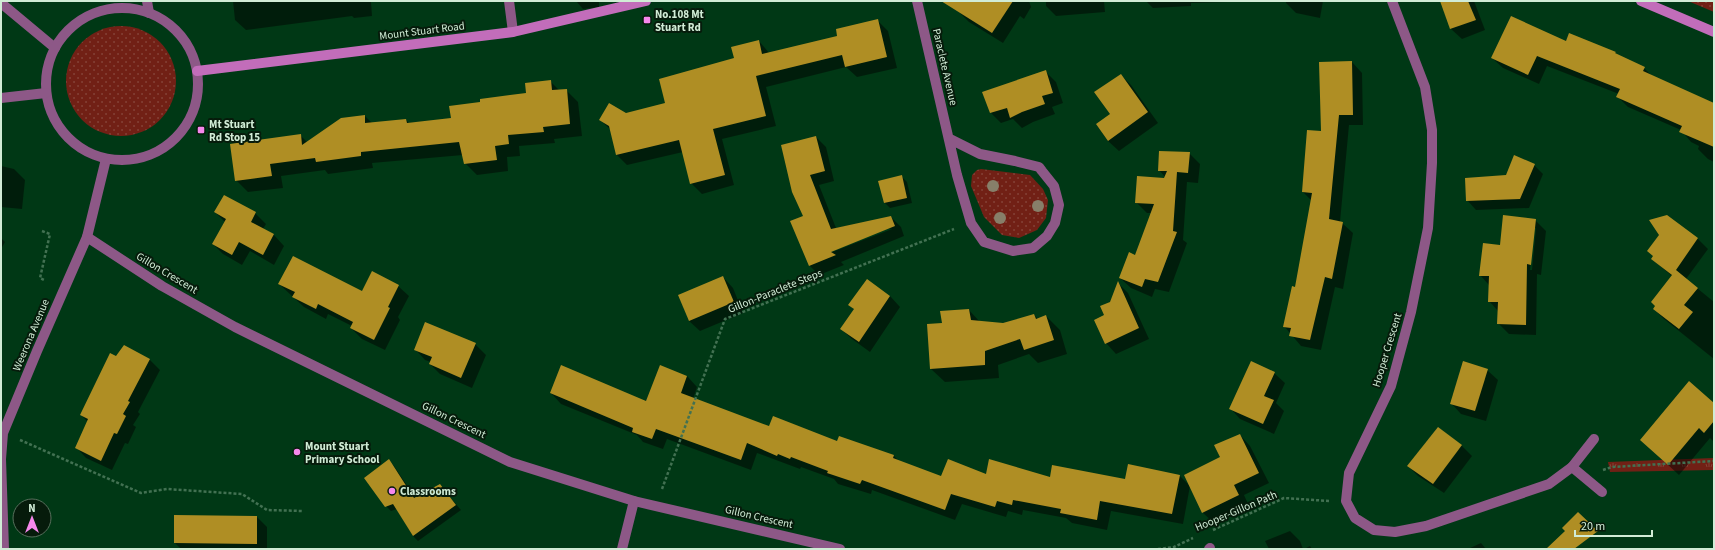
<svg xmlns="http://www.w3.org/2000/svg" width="1715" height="550" viewBox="0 0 1715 550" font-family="'Source Sans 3',sans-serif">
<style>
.grass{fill:url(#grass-dots)}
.park{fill:url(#park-tufts)}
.shadow{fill:#0007;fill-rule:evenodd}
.building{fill:#af8e24}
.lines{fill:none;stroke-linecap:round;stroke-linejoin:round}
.path{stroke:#427152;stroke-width:2.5;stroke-dasharray:3 2;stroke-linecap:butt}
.street{stroke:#8d5887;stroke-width:10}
.secondary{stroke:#c26dba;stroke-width:10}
.tree{fill:#877f69}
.poi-dot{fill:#f688ec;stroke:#061b0b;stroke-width:1.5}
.labels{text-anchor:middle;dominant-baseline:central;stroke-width:4;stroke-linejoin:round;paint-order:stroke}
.poi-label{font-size:11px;font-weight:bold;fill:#d1ecd6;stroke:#061b0b;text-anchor:start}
.street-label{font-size:11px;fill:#d1ecd6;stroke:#061b0b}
</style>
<defs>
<pattern id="grass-dots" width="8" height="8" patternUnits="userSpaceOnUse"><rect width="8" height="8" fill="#712015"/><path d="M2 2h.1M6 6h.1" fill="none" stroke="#844136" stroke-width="1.8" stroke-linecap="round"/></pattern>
<pattern id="park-tufts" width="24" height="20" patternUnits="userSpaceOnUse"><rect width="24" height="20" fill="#712015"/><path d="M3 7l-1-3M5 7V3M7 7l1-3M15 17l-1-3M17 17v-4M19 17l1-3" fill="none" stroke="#844136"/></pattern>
</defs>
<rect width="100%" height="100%" fill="#003815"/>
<g class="grass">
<path d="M1688 1H1714V12Z"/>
<circle cx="121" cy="81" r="55"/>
<path d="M981 169 1030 175 1043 189 1048 200 1046 218 1037 230 1019 238 1002 235 984 217 971 186 972 175 977 170Z"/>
</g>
<path class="park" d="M1714 458V470L1610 472 1608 462Z"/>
<g class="shadow">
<path d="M233 1H379L371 2 372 16 354 18 352 16 246 30 235 20Z"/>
<path d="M576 1H599V7L583 9Z"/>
<path d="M966 1H1029L1031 7 1024 19 1020 16 1003 43 969 22 959 12Z"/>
<path d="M1046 1H1104L1105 12 1056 16 1046 6Z"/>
<path d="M1146 1H1265L1191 3V6L1153 8Z"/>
<path d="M1286 1H1323L1320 18 1296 13 1286 3Z"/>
<path d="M1441 1H1474L1485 30 1462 39 1451 29Z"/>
<path d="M877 20 888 31 897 68 857 77 846 67 766 87 776 126 722 139 734 185 702 194 691 183 683 152 627 165 617 155 611 130 600 120 666 104 735 59 759 41 770 54 839 36Z"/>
<path d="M1566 43 1615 53 1618 56 1644 68 1652 76 1714 104V162L1708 159 1698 149 1699 146 1691 142 1681 130 1628 107 1618 97 1619 94 1547 66 1539 84 1503 68 1492 58Z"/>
<path d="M1352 62 1362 73 1363 125H1349L1340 222 1342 223 1353 233 1343 289 1335 287 1321 350 1301 346 1284 326 1296 288 1312 201 1303 192 1322 132Z"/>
<path d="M1045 71 1056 82 1063 103 1052 107 1055 114 1033 122 1022 128 1013 119 1001 123 991 113Z"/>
<path d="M1121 75 1131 85 1158 123 1119 151 1108 141 1097 125 1112 114Z"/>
<path d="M550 81 560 91 566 90 578 102 582 136 554 139 555 143 519 146 520 156 507 157 508 171 477 175 465 163 463 155 372 163 373 168 328 174 325 170 281 176 283 188 248 192 236 180 300 135 307 142 365 116 372 123 406 120 409 123 452 119 482 103 527 94Z"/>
<path d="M816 137 826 147 834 181 819 185 836 228 891 217 901 227 904 236 841 262 844 265 819 275 809 265 805 217 793 191ZM887 228 892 229 827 254 826 253Z"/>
<path d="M1189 153 1200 164 1198 183 1187 182 1183 240 1187 243 1169 292 1155 289 1152 297 1131 288 1120 278 1136 256 1152 213H1147L1136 202 1165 179V177L1159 170Z"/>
<path d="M1534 165 1543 174 1529 208 1476 210 1467 200 1506 175Z"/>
<path d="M1 166 14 169 25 180 22 209 1 207Z"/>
<path d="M902 177 907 182 912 203 890 208 885 203 880 182Z"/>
<path d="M215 212 255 213 266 224 263 229 274 235 284 246 274 265 250 251 242 265 223 254 213 244 225 222Z"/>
<path d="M1667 216 1698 239 1708 249 1686 279 1714 302V359L1664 319 1654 309 1672 276 1652 259Z"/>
<path d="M1535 220 1546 231 1541 275 1537 274 1536 335 1509 334 1498 323V311L1489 301V285L1480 275 1501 246ZM1534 228H1536L1532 270H1530Z"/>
<path d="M1 238 5 242 1 249Z"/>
<path d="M723 277 733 288 743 313 700 331 689 321Z"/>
<path d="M1118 283 1128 293 1149 339 1116 354 1106 343V315Z"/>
<path d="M279 284 362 292 398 286 409 296 398 317 400 320 385 350 362 339 351 328 352 326 328 314 326 319 304 307Z"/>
<path d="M890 296 900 307 870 352 852 339 841 329 855 310 850 305Z"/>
<path d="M969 310 980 322 1003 324 1034 315 1038 319 1046 316 1060 330 1067 354 1038 363 1029 354 998 365 999 378 945 382 931 369 943 324Z"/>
<path d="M475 344 486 355 472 388 440 374 430 364 431 362 425 360 415 349Z"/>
<path d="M124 346 150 360 160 370 138 412 140 414 133 425 136 427 128 444 125 443 112 470 86 458 76 447 88 422 81 415Z"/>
<path d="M1487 370 1498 380 1486 421 1461 414 1451 403Z"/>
<path d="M1274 373 1285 383 1276 403 1284 411 1274 434 1240 419 1230 408Z"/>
<path d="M687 376 697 387 693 399 770 427 838 442 840 438 894 456 900 462 942 478 987 475 1126 480 1180 476 1190 486 1183 524 1111 511 1107 530 1072 523 1066 518 1023 510 1022 515 1008 511 1006 517 962 504 955 520 872 490 871 494 838 484 834 479 801 467 800 469 757 453 751 470 667 439 663 449 643 442 637 435 561 404 551 393 647 402Z"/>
<path d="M1714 404V442L1710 438 1679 475 1641 440Z"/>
<path d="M1438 428 1462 446 1472 456 1444 493 1418 476 1408 466Z"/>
<path d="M1240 435 1250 446 1269 483 1244 495 1249 506 1214 523 1203 513 1186 476 1221 458Z"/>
<path d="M388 461 394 466 416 499 440 486 461 510 418 541 413 536 397 509 391 511 386 506Z"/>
<path d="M257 517 267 527V549H181L175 543Z"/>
<path d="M1290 531 1300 541 1303 549H1269L1265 541Z"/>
<path d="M1481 543 1486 549H1468Z"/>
<path d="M1310 546 1312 549H1304Z"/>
</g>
<g class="building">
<path d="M941 1H1013L992 33Z"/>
<path d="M1440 1H1468L1476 20 1450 29Z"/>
<path d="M1511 16 1566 41 1569 33 1616 52 1615 53 1645 67 1643 71 1714 103V147L1679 132 1682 126 1616 97 1620 89 1537 56 1528 75 1491 58Z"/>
<path d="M878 19 887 57 845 67 842 55 756 76 766 116 713 129 725 175 690 184 679 140 616 155 609 126 599 120 609 103 626 113 665 103 659 79 734 58 731 47 759 40 762 54 837 36 836 29Z"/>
<path d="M1352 61 1353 115H1339L1329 219 1343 222 1332 279 1325 277 1310 340 1289 336 1291 328 1283 327 1292 286 1295 287 1312 193 1302 192 1307 130 1321 131 1319 62Z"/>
<path d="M1046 70 1053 93 1042 96 1045 104 1022 112 1010 118 1007 108 990 113 982 92Z"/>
<path d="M1121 74 1148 112 1108 141 1096 124 1110 114 1094 92Z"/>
<path d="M551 80 552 90 567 89 570 124 543 127 544 132 508 135 509 144 495 146 497 160 464 164 459 142 361 152V156L316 162 315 158 270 164 272 176 235 181 230 144 301 134 302 145 341 118 365 115V123L406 119 407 123 451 118 449 106 480 102V99L526 93 525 83Z"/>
<path d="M816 136 825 171 810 175 831 229 891 216 895 226 831 252 836 255 809 266 790 221 803 216 792 192 781 145Z"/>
<path d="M1159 151 1190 152 1188 173 1177 172 1173 231 1177 232 1158 282 1145 279 1142 287 1119 278 1129 252 1135 255 1154 204 1135 203 1137 176 1164 178 1167 171H1158Z"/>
<path d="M1514 155 1535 164 1520 199 1466 201 1465 178 1506 175Z"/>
<path d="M902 175 907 198 884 203 878 181Z"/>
<path d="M224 195 256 212 251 222 274 234 263 255 239 242 232 255 212 244 226 219 214 212Z"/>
<path d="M1503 215 1536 219 1531 265 1527 264 1526 325 1497 324 1498 302H1488L1489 276H1479L1483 243 1500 245Z"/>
<path d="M1667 215 1698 238 1676 270 1698 288 1684 305 1693 312 1679 329 1653 309 1655 306 1651 302 1672 275 1651 259 1653 256 1647 251 1659 235 1649 220Z"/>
<path d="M293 256 362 291 372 271 399 285 388 307 390 308 374 340 350 328 353 322 318 304 316 309 292 297 295 292 278 284Z"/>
<path d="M723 276 734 302 689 321 678 295Z"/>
<path d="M867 279 890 296 859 342 840 329 854 309 848 305Z"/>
<path d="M1118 281 1139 328 1105 344 1094 320 1104 315 1100 306 1110 302Z"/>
<path d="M969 309 971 320 1003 323 1034 314 1036 319 1046 315 1054 340 1024 350 1020 339 985 351V365L930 369 927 324 942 323 940 311Z"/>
<path d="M425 322 476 343 461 378 429 364 432 357 414 350Z"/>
<path d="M124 345 150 359 128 401 130 402 123 414 126 416 117 434 114 433 101 461 75 448 88 419 80 415 110 353 116 356Z"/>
<path d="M1251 361 1275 372 1264 396 1274 400 1263 424 1229 409Z"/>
<path d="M1463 361 1488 369 1475 411 1450 404Z"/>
<path d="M561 365 646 401 660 365 687 376 681 393 769 426 773 416 837 441 839 436 894 455 893 458 941 476 948 459 986 474 989 459 1050 477 1052 465 1125 479 1128 464 1180 475 1172 514 1100 501 1097 520 1060 513 1061 509 1013 500 1012 505 997 501 995 507 951 494 945 510 862 480 860 484 827 473 828 471 791 457 790 459 778 454 777 456 747 443 741 460 656 429 652 439 632 432 633 428 550 393Z"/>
<path d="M1689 381 1714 403V421L1704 433 1699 428 1668 465 1640 440Z"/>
<path d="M1438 427 1462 445 1433 484 1407 466Z"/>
<path d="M1240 434 1259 473 1234 485 1239 495 1202 513 1184 475 1220 457 1214 445Z"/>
<path d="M389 459 414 498 440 484 456 505 413 536 393 504 385 507 364 478Z"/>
<path d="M1578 512 1598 531 1574 549H1546L1565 531 1562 528Z"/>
<path d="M174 515 257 516V544L174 543Z"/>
</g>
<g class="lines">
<g class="path">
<path d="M42 231 50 234 40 278 44 280"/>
<path d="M20 440 141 493 167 489 242 494 267 510 302 511"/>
<path d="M1603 470 1612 467 1714 461"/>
<path d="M662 489 725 319 954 229"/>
<path d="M1213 530 1284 498 1329 501"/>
<path d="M1158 549 1174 547 1193 538"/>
</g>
<g class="street">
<path d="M147 1 149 13"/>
<path d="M509 1 513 32"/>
<path d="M917 1 957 175 971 223 984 242 1013 251 1033 248 1047 236 1055 223 1059 205 1054 186 1042 171 1039 167 1015 161 980 154 950 139"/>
<path d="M1392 1 1425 87 1432 130V163L1428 228 1411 312 1391 386 1349 473 1346 501 1355 518 1374 530 1395 532 1426 526 1549 484 1572 467 1594 439"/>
<path d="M1 3 55 48"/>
<circle cx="122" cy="84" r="76"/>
<path d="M1 98 46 93"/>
<path d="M87 237 162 286 235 327 510 462 634 501 840 549"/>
<path d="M1572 467 1602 492"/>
<path d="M4 549 1 459 3 433 37 351 87 237 106 159"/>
<path d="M622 549 634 501"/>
<path d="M1209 549 1210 548"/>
</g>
<g class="secondary">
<path d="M1641 1 1714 32"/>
<path d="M197 71 513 32 646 1"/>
</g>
</g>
<g class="tree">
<circle cx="993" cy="186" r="6"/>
<circle cx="1038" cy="206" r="6"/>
<circle cx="1000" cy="218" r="6"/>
</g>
<g class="poi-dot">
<rect x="643" y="16" width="8" height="8" rx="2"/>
<rect x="197" y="126" width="8" height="8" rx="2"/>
<circle cx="297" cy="452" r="4"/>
<circle cx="392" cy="491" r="4"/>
</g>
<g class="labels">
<g class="poi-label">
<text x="655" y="14">No.108 Mt<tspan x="655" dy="13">Stuart Rd</tspan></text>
<text x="209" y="124">Mt Stuart<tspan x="209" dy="13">Rd Stop 15</tspan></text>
<text x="305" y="446">Mount Stuart<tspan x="305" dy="13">Primary School</tspan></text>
<text x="400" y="491">Classrooms</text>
</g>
<g class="street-label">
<text transform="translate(422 31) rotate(-7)">Mount Stuart Road</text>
<text transform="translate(945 67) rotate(77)">Paraclete Avenue</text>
<text transform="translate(167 273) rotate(31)">Gillon Crescent</text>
<text transform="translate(775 291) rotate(-22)">Gillon-Paraclete Steps</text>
<text transform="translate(31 335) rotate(-67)">Weerona Avenue</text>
<text transform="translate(1387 350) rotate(-73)">Hooper Crescent</text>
<text transform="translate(454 420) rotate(26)">Gillon Crescent</text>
<text transform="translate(1236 511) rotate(-23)">Hooper-Gillon Path</text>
<text transform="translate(759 517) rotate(13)">Gillon Crescent</text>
</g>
</g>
<rect width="1715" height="550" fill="none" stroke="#d1ecd6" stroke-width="4"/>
<g transform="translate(32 518)"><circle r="19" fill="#061b0b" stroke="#576f5c"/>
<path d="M0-3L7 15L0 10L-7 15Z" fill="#f688ec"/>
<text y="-6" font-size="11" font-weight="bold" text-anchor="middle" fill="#d1ecd6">N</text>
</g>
<path d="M1575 530v6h77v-6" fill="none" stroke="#d1ecd6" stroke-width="2"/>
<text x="1581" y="530" font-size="12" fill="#d1ecd6" stroke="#061b0b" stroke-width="3" paint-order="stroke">20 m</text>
</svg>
